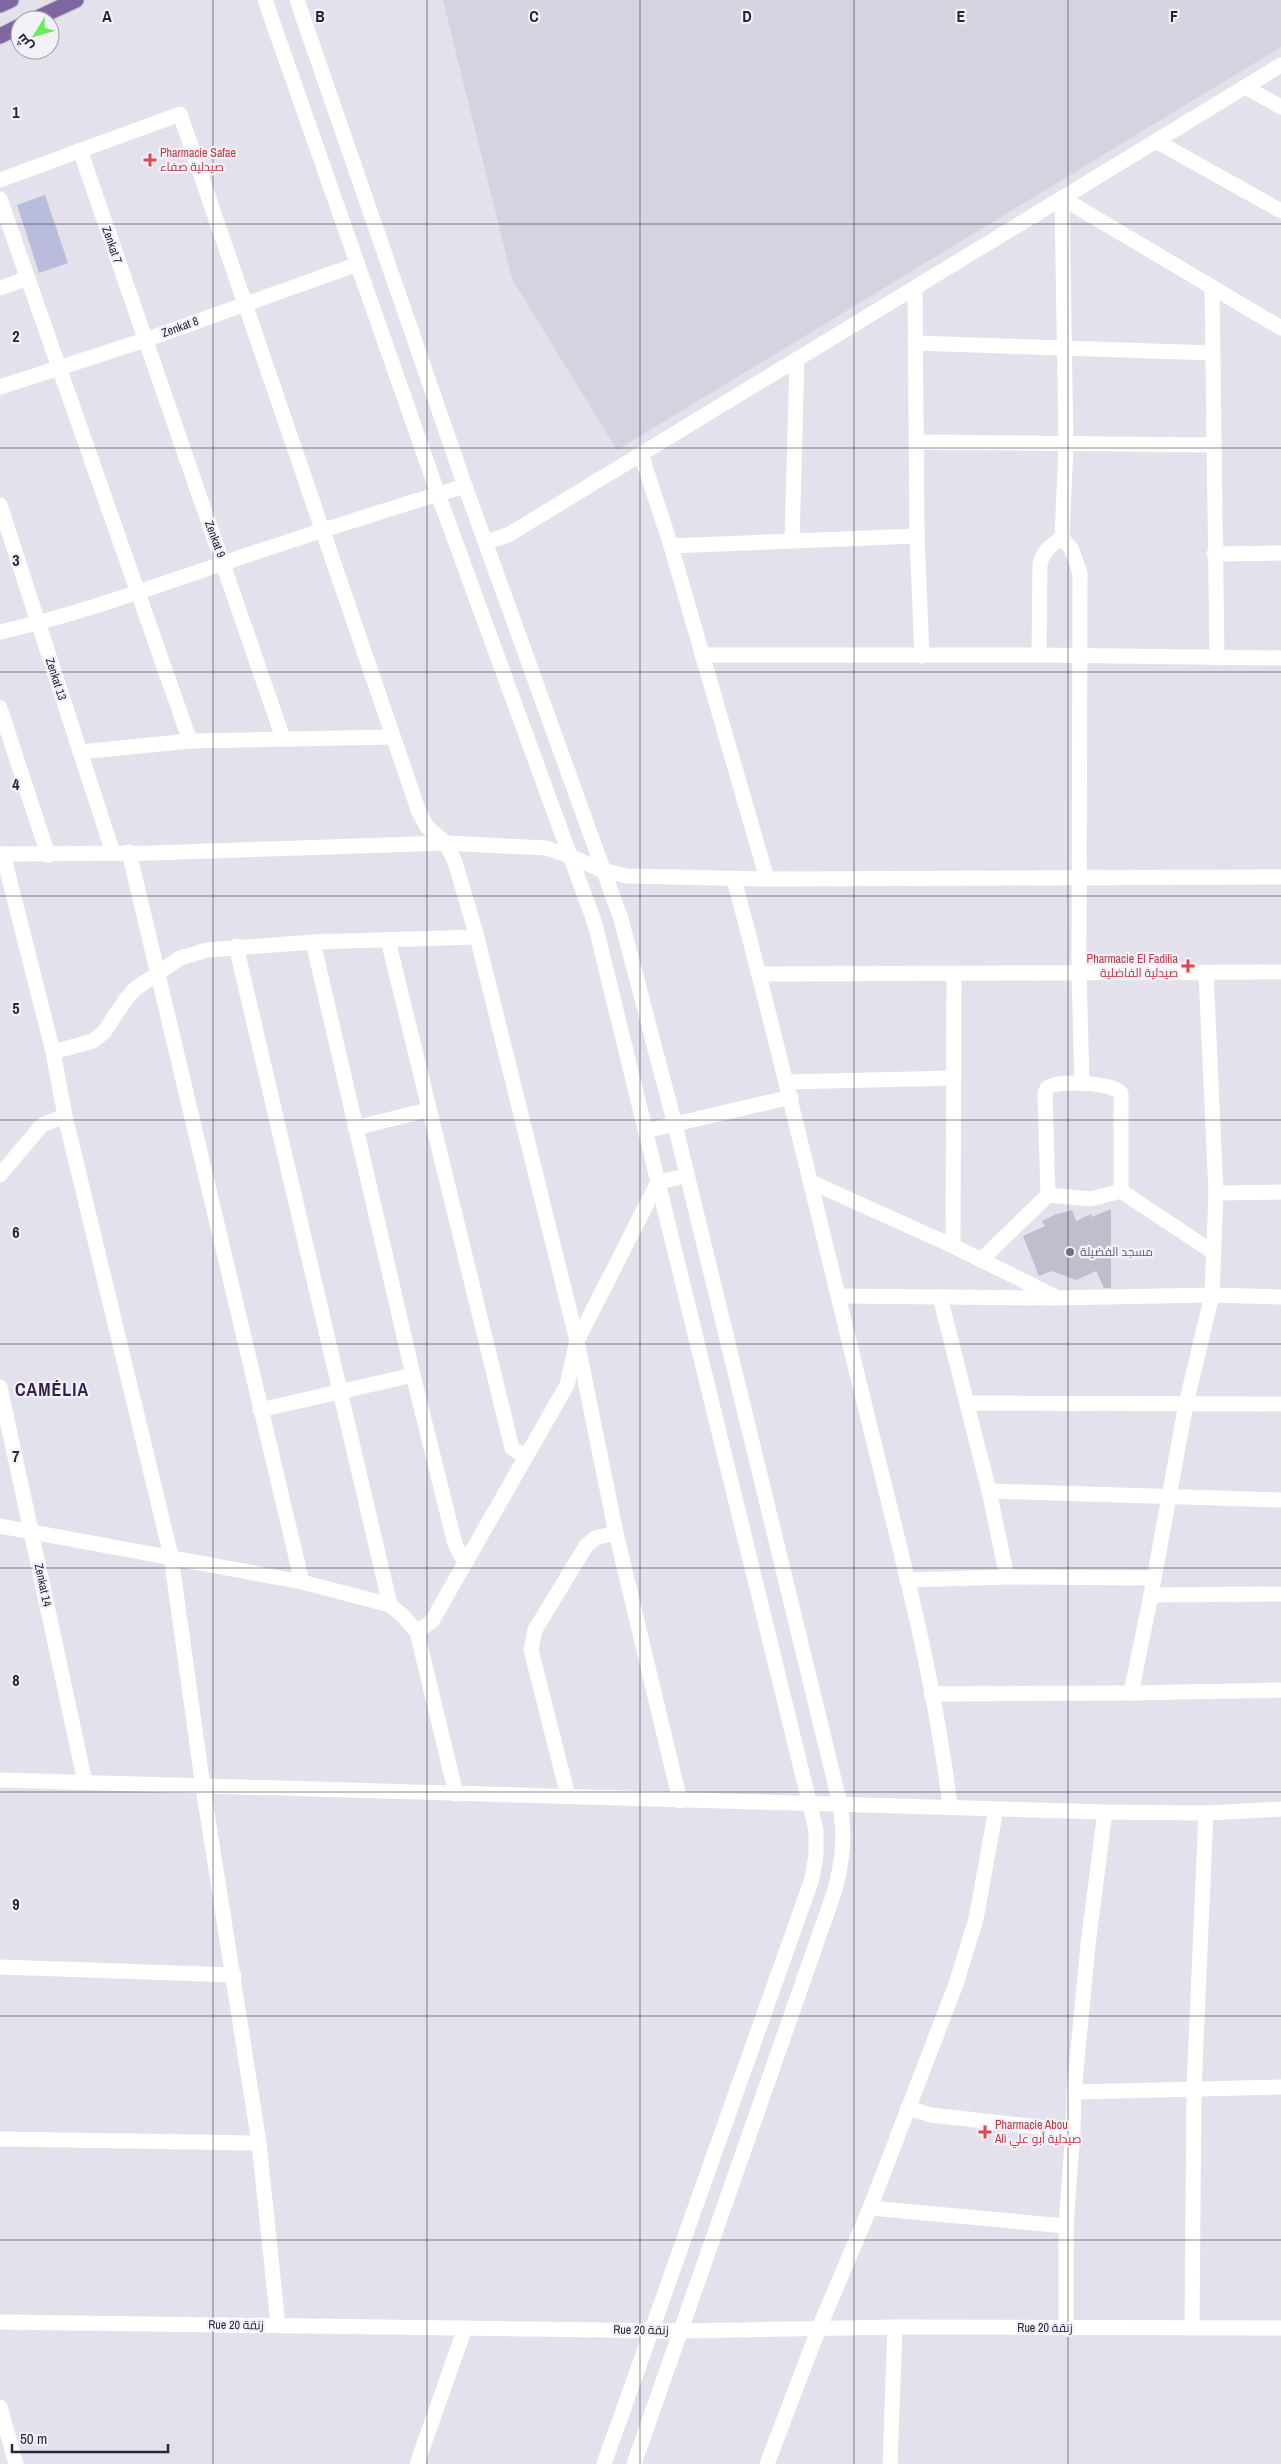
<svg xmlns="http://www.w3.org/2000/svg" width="1281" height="2464" viewBox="0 0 1281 2464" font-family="'Archivo Narrow',Cairo,sans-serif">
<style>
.built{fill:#d6d2df}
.green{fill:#babcdc}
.building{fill:#c1bdcc}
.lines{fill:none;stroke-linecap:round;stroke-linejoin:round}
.major-casing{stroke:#c0bdc4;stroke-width:17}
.minor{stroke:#fff;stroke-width:15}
.major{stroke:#7f66a0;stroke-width:15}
.grid{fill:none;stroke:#2c223b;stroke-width:1;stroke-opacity:0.55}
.health-dot{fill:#e0444e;stroke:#f2f1f8;stroke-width:2}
.worship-dot{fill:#6b7280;stroke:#f2f1f8;stroke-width:2}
.labels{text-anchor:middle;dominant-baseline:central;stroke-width:4.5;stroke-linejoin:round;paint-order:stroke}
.health-label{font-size:12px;fill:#be3a42;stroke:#f2f1f8;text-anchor:start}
.street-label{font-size:12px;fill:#2c223b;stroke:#f2f1f8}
.worship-label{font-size:12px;fill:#5b616d;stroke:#f2f1f8;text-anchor:start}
.district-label{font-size:18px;font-weight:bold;letter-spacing:1px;fill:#331e4d;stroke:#f2f1f8}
.grid-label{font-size:16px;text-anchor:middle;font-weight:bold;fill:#2c223b;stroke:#f2f1f8;stroke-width:4.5;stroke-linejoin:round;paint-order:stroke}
</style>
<rect width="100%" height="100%" fill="#e3e1eb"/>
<path class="built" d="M443 0H1281V47L617 450 512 279Z"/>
<path class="green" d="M45 195 68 263 39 273 17 205Z"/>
<path class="building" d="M1111 1209V1288H1104L1096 1271 1076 1280 1051 1271 1039 1276 1023 1236 1045 1226 1042 1221 1054 1215 1072 1210 1076 1221 1091 1214 1092 1217Z"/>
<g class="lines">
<defs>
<g id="major">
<path d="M0 5 11 0"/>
<path d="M33 20 76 0"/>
<path d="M0 36 20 26"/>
</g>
</defs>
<use href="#major" class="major-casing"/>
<g class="minor">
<path d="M265 0 438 494 595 924 816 1830V1855L812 1879 604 2464"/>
<path d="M297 0 465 486 621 919 675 1125 840 1804C845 1837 843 1858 835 1890L634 2464"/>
<path d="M1245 87 1281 107"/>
<path d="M1156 141 1281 211"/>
<path d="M80 150 283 738"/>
<path d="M0 180 180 114 419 812 427 827 446 843 455 862 477 937 577 1341 616 1533 680 1801"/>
<path d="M1062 198 1281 328"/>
<path d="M0 199 190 741"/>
<path d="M0 288 28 278"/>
<path d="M915 288 917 536 922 656"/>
<path d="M1212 288 1217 658"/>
<path d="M915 343 1213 353"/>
<path d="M0 387 145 340 358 264"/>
<path d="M916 442 1212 445"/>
<path d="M641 454 671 546 767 879"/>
<path d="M0 505 113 853"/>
<path d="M1062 538 1071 548 1080 573 1079 973 1082 1084"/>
<path d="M792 541 797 359"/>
<path d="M486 542 508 535 1281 65"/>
<path d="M671 546 917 536"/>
<path d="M1214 554 1281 553"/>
<path d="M0 632C76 615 150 588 224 563 304 536 385 510 465 486"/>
<path d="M702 655H1039L1281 658"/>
<path d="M1039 655 1040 564C1043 551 1051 545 1062 538L1066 445 1062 198"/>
<path d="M0 708 48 855"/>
<path d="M80 752 190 741 393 737"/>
<path d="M129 852 302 1582"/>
<path d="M0 854 151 853 446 843 546 848 570 856 601 870 627 876 767 879 1281 877"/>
<path d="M3 854 53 1052 65 1116 171 1556 203 1787 259 2143 278 2325"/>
<path d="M734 879C779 1048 819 1219 861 1390 894 1527 933 1665 950 1806"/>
<path d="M388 940 512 1448 526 1457"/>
<path d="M313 942 413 1375 455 1544 461 1556 467 1561"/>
<path d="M236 946 390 1605"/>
<path d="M759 974 1281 972"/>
<path d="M53 1052 93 1041 104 1032 126 999 135 989 180 958 207 950 313 942 477 937"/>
<path d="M787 1082 954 1078"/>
<path d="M355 1128 428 1110"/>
<path d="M645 1131 791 1097"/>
<path d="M0 1175 42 1125 65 1116"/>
<path d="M811 1182 953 1246 1054 1296"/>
<path d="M1216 1193 1281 1192"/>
<path d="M1048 1195 1045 1094 1047 1088C1057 1079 1113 1083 1121 1093V1191"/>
<path d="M953 1246 954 973"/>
<path d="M981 1260 1048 1195 1091 1199 1121 1191 1213 1252"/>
<path d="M838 1296 1056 1298 1212 1295 1281 1297"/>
<path d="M940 1297 989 1491 1007 1577"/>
<path d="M0 1387 85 1782"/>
<path d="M967 1403 1281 1404"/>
<path d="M260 1410 413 1375"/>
<path d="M989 1491 1281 1500"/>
<path d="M0 1526 302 1582 390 1605 403 1616 417 1632 456 1794"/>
<path d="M907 1580 1007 1577 1154 1578"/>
<path d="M1151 1595 1281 1594"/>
<path d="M417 1632 432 1621 567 1385 577 1341 658 1182 686 1176"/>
<path d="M1131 1693 1151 1595 1186 1404 1212 1295 1216 1193 1206 973"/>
<path d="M931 1694 1131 1693 1281 1690"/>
<path d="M0 1780 1105 1812 1206 1813 1281 1809"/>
<path d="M568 1796 531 1650 535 1630 586 1546 595 1538 616 1533"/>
<path d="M0 1967 234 1975"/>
<path d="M1074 2092 1281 2087"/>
<path d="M908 2108 931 2115 1073 2131"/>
<path d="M0 2139 259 2143"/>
<path d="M870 2208 1066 2226"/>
<path d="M0 2322 680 2331 895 2327 1281 2328"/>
<path d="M1066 2328V2226L1073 2131 1074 2092 1088 1945 1105 1812"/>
<path d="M1192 2328 1194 2089 1206 1813"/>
<path d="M0 2407 16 2464"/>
<path d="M417 2464 465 2328"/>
<path d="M767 2464 819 2328 870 2208 956 1984 976 1919 996 1809"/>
<path d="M890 2464 895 2327"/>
</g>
<use href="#major" class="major"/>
</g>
<path class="grid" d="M213 0V2464M427 0V2464M640 0V2464M854 0V2464M1068 0V2464M0 224H1281M0 448H1281M0 672H1281M0 896H1281M0 1120H1281M0 1344H1281M0 1568H1281M0 1792H1281M0 2016H1281M0 2240H1281"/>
<g class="health-dot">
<path d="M147.5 152.5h5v5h5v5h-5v5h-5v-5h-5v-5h5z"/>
<path d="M1185.5 958.5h5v5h5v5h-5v5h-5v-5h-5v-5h5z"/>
<path d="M982.5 2124.5h5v5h5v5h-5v5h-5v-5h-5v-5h5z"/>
</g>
<circle class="worship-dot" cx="1070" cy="1252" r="5"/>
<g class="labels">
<g class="health-label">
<text x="160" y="153">Pharmacie Safae<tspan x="160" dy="14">صيدلية صفاء</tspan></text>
<text x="1178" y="959" text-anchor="end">Pharmacie El Fadilia<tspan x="1178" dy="14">صيدلية الفاضلية</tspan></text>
<text x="995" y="2125">Pharmacie Abou<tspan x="995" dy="14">Ali صيدلية أبو علي</tspan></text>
</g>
<g class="street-label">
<text transform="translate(112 245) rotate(71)">Zenkat 7</text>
<text transform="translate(180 327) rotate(-20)">Zenkat 8</text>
<text transform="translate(215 539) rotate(70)">Zenkat 9</text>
<text transform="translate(56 679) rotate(72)">Zenkat 13</text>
<text transform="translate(43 1585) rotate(78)">Zenkat 14</text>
<text transform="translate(236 2325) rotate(1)">Rue 20 زنقة</text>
<text x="1045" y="2328">Rue 20 زنقة</text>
<text transform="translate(641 2330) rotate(1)">Rue 20 زنقة</text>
</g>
<g class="worship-label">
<text x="1080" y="1252">مسجد الفضيلة</text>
</g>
<g class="district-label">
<text x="52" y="1389">CAMÉLIA</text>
</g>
</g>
<g class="grid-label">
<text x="107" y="22">A</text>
<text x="320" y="22">B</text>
<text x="534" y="22">C</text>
<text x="747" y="22">D</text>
<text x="961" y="22">E</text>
<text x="1174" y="22">F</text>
<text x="16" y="118">1</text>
<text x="16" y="342">2</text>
<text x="16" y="566">3</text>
<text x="16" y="790">4</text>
<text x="16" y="1014">5</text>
<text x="16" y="1238">6</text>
<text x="16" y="1462">7</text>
<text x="16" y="1686">8</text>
<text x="16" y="1910">9</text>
</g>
<g transform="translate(35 35) rotate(233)"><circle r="24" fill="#f2f1f8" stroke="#a39eac"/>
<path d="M0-4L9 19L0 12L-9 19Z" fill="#66ee5b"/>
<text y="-8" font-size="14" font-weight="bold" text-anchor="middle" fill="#2c223b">ش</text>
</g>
<path d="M12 2444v8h156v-8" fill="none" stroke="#2c223b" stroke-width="2.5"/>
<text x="20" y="2444" font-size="15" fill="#2c223b" stroke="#f2f1f8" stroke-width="4" paint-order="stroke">50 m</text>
</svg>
